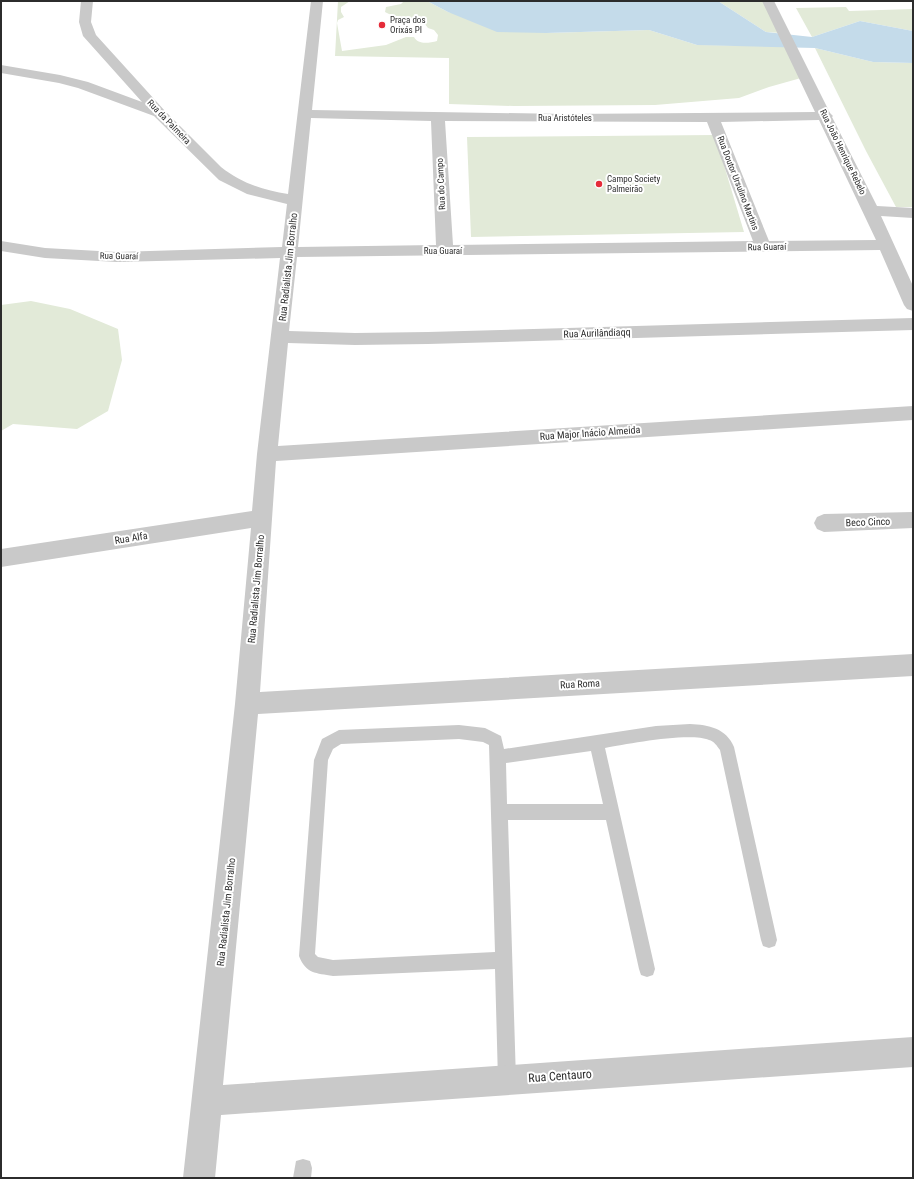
<svg xmlns="http://www.w3.org/2000/svg" width="914" height="1179" viewBox="0 0 914 1179" font-family="'Roboto Condensed',sans-serif">
<style>
.green{fill:#e2ead8}
.water{fill:#c4dbea}
.lines{fill:none;stroke-linecap:round;stroke-linejoin:round}
.lane{fill:#c9c9c9;fill-rule:evenodd}
.street{fill:#c9c9c9;fill-rule:evenodd}
.poi-dot{fill:#e52b39;stroke:#fff;stroke-width:1.5}
.labels{text-anchor:middle;dominant-baseline:central;stroke-width:4;stroke-linejoin:round;paint-order:stroke}
.far-poi-label{font-size:9px;fill:#2c2c2c;stroke:#fff;text-anchor:start}
.far-street-label{font-size:9px;fill:#2c2c2c;stroke:#fff}
.street-label{font-size:10px;fill:#2c2c2c;stroke:#fff}
.near-street-label{font-size:12px;fill:#2c2c2c;stroke:#fff}
</style>
<rect width="100%" height="100%" fill="#fff"/>
<g class="green">
<path d="M338 1H350L341 7V12L344 17 338 20 337 23 342 51 386 45 406 37H414C418 45 429 43 437 41L438 35 434 30 428 28 421 19 398 20 397 18 385 12 386 7 401 4 404 1H427L448 12 546 33 649 30 697 45 784 46 801 78 769 87 739 98 655 105 514 106 449 104V58L335 56Z"/>
<path d="M718 1H764L780 33 766 32Z"/>
<path d="M846 7 849 11 913 9V31L860 21 812 37 796 8Z"/>
<path d="M815 48 873 62 913 63V207H896L866 151Z"/>
<path d="M715 135 744 232 471 237 467 137Z"/>
<path d="M31 301 70 309 118 329 122 360 108 411 77 429 13 424 1 431V305Z"/>
</g>
<path class="water" d="M427 1H718L766 32 812 37 860 21 913 31V63L873 62 815 48 697 45 649 30 546 33 497 32 448 12Z"/>
<g class="lines">
<g class="lane">
<path d="M690 724C709 725 726 728 734 747L777 940 775 946 769 948 763 946 761 940 720 750C717 746 714 741 709 740 689 732 628 744 605 748L655 969 653 975 647 977 641 975 639 969 606 820H508L516 1080 513 1086 507 1089 501 1086 498 1080 495 969 333 976C316 973 306 974 299 956L314 760 322 739 339 730 459 725 485 728 501 736 504 749 656 726ZM459 739 483 742 489 745 495 952 333 960 318 957 315 954 328 760 333 749 341 744ZM591 751 603 804H507L506 763Z"/>
<path d="M303 1159 310 1161 312 1168 311 1178H293L296 1161Z"/>
</g>
<g class="street">
<path d="M81 1H93L91 22 96 35 165 111 221 167C241 183 263 190 288 194L311 1H323L312 110 565 114 815 112 762 1H774L830 113 833 116 832 117 877 206 913 208V218L881 216 913 286V311L907 309 904 305 880 250 297 257 289 331 355 333 428 332 913 318V330L428 344 355 345 288 343 278 446 913 406V420L276 461 260 692 913 654V676L258 714 223 1085 913 1037V1067L221 1115 215 1178H183L235 704 251 528 1 567V549L252 511 257 454 280 258 117 262 45 258 1 251V241L45 248 117 252 282 247 287 204 247 194 219 180 154 116 78 88 59 83 1 73V65L60 75 88 82 142 102 83 36 79 22ZM311 118 431 121 436 245 298 247ZM819 120 876 240 769 241 721 122ZM445 121 707 122 753 241 453 245Z"/>
<path d="M913 512V528L824 532 817 529 814 523 817 517 824 514Z"/>
</g>
</g>
<g class="poi-dot">
<circle cx="382" cy="25" r="4"/>
<circle cx="599" cy="184" r="4"/>
</g>
<g class="labels">
<g class="far-poi-label">
<text x="390" y="20">Praça dos<tspan x="390" dy="10">Orixás PI</tspan></text>
<text x="607" y="179">Campo Society<tspan x="607" dy="10">Palmeirão</tspan></text>
</g>
<g class="far-street-label">
<text x="565" y="118">Rua Aristóteles</text>
<text transform="translate(169 122) rotate(46)">Rua da Palmeira</text>
<text transform="translate(843 152) rotate(64)">Rua João Henrique Rebelo</text>
<text transform="translate(738 183) rotate(69)">Rua Doutor Ursulino Martins</text>
<text transform="translate(441 184) rotate(-93)">Rua do Campo</text>
<text transform="translate(767 247) rotate(-1)">Rua Guaraí</text>
<text x="443" y="251">Rua Guaraí</text>
<text transform="translate(119 256) rotate(1)">Rua Guaraí</text>
</g>
<g class="street-label">
<text transform="translate(288 267) rotate(-84)">Rua Radialista Jim Borralho</text>
<text transform="translate(597 333) rotate(-2)">Rua Aurilândiaqq</text>
<text transform="translate(590 433) rotate(-4)">Rua Major Inácio Almeida</text>
<text transform="translate(868 522) rotate(-2)">Beco Cinco</text>
<text transform="translate(131 538) rotate(-9)">Rua Alfa</text>
<text transform="translate(256 589) rotate(-85)">Rua Radialista Jim Borralho</text>
<text transform="translate(580 684) rotate(-3)">Rua Roma</text>
<text transform="translate(226 912) rotate(-84)">Rua Radialista Jim Borralho</text>
</g>
<g class="near-street-label">
<text transform="translate(560 1076) rotate(-4)">Rua Centauro</text>
</g>
</g>
<rect width="914" height="1179" fill="none" stroke="#2c2c2c" stroke-width="4"/>
</svg>
